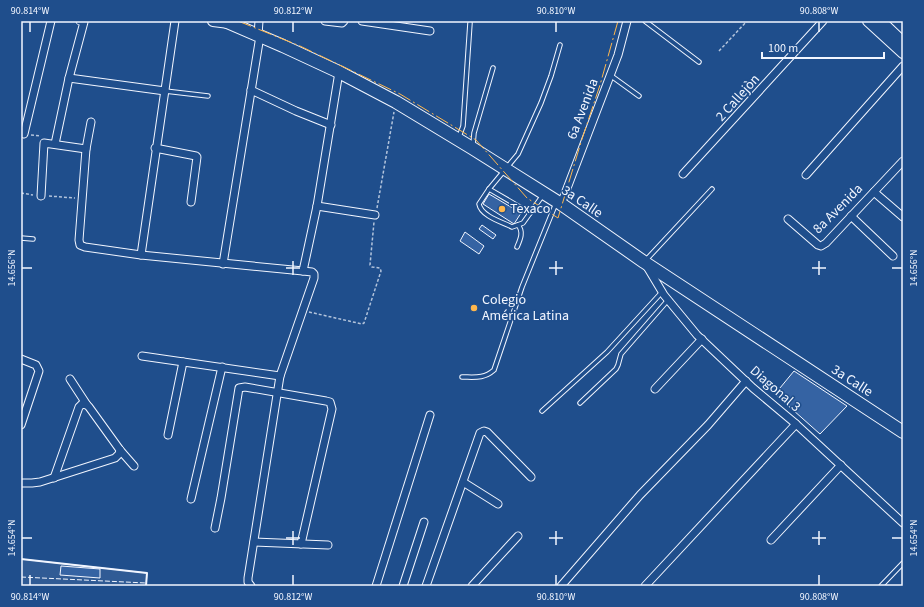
<svg xmlns="http://www.w3.org/2000/svg" width="924" height="607" viewBox="0 0 924 607" font-family="'Source Sans 3',sans-serif">
<style>
.built{fill:#305b95;stroke:#a8bbd7}
.building{fill:#3563a3;stroke:#f2f6ff}
.lines{fill:none;stroke-linecap:round;stroke-linejoin:round}
.lane-casing{stroke:#f2f6ff;stroke-width:5.5}
.street-casing{stroke:#f2f6ff;stroke-width:9}
.secondary-casing{stroke:#f2f6ff;stroke-width:12}
.primary-casing{stroke:#f2f6ff;stroke-width:14}
.path{stroke:#b3c4dc;stroke-width:1.5;stroke-dasharray:3 2;stroke-linecap:butt}
.lane{stroke:#1f4e8c;stroke-width:3.5}
.street{stroke:#1f4e8c;stroke-width:7}
.secondary{stroke:#1f4e8c;stroke-width:10}
.primary{stroke:#1f4e8c;stroke-width:12}
.fence{stroke:#f2f6ff;stroke-width:1;stroke-dasharray:5 2;stroke-linecap:butt}
.wall{stroke:#f2f6ff;stroke-width:2}
.power{stroke:#ffb74d;stroke-width:1;stroke-dasharray:14 3 2 3;stroke-linecap:butt}
.ticks{fill:none;stroke:#f2f6ff;stroke-width:1.5}
.poi-dot{fill:#ffb74d;stroke:#1f4e8c;stroke-width:1.5}
.labels{text-anchor:middle;dominant-baseline:central;stroke-width:3;stroke-linejoin:round;paint-order:stroke}
.street-label{font-size:14px;fill:#f2f6ff;stroke:#1f4e8c}
.poi-label{font-size:14px;fill:#f2f6ff;stroke:#1f4e8c;text-anchor:start}
.neatline{fill:none;stroke:#f2f6ff;stroke-width:1.5}
.ticks-label{font-size:10px;text-anchor:middle;fill:#f2f6ff}
</style>
<rect width="100%" height="100%" fill="#1f4e8c"/>
<path class="built" d="M21 559 147 573 146 586H21Z"/>
<g class="building">
<path d="M489 194 521 213 514 224 483 204Z"/>
<path d="M482 225 496 235 493 239 479 229Z"/>
<path d="M465 232 484 246 479 254 460 241Z"/>
<path d="M794 371 847 406 820 434 775 394Z"/>
<path d="M61 566 100 569V578L60 575Z"/>
</g>
<g class="lines">
<defs>
<g id="lane">
<path d="M645 21 699 62"/>
<path d="M610 75 639 96"/>
<path d="M165 91 208 96"/>
<path d="M459 137 463 126 470 23"/>
<path d="M473 145 474 133 493 68"/>
<path d="M489 189 530 213"/>
<path d="M543 195 523 223 512 227C502 222 481 216 479 204L489 189 518 154 541 103 551 76 560 45"/>
<path d="M21 238 33 239"/>
<path d="M517 247C520 240 524 232 518 225"/>
<path d="M646 260 712 189"/>
<path d="M462 377C474 377 484 379 494 370L522 287 556 203"/>
<path d="M580 403 616 369 618 365 621 354 668 300"/>
<path d="M542 411 607 352 662 292"/>
<path d="M881 586 903 563"/>
</g>
<g id="street">
<path d="M325 21 342 23 344 21"/>
<path d="M362 21 430 31"/>
<path d="M258 35 259 21"/>
<path d="M69 78 165 91"/>
<path d="M251 90 296 111 331 125"/>
<path d="M91 122 86 149 79 240 80 245 85 247 141 255 303 271 312 272 314 274V278L280 376 248 578V582L251 586"/>
<path d="M24 134 51 21"/>
<path d="M55 144 69 78 84 22 80 21"/>
<path d="M155 148 196 156 197 157 191 202"/>
<path d="M683 174 823 21"/>
<path d="M806 175 903 66"/>
<path d="M874 192 903 217"/>
<path d="M41 196 44 143 86 149"/>
<path d="M561 204 618 55 627 21"/>
<path d="M317 206 375 215"/>
<path d="M851 216 893 256"/>
<path d="M788 219 818 245 821 246 826 243 903 161"/>
<path d="M141 255 175 21"/>
<path d="M223 264 260 36"/>
<path d="M646 265 664 295 697 335 753 388 796 424 903 523"/>
<path d="M303 271 317 206 339 72"/>
<path d="M142 356 280 376"/>
<path d="M21 359 36 365 39 371 21 425"/>
<path d="M70 379 87 405"/>
<path d="M655 389 702 339"/>
<path d="M168 435 183 362"/>
<path d="M54 478 79 407 82 404 87 405 89 407 120 450 134 466"/>
<path d="M463 482 498 504"/>
<path d="M21 483H32L40 482 115 458 119 454 120 450"/>
<path d="M191 499 222 367"/>
<path d="M215 528 221 498 239 388 245 387 326 401 330 402 332 409 301 544"/>
<path d="M771 540 841 465"/>
<path d="M254 542 328 545"/>
<path d="M376 586 430 415"/>
<path d="M403 586 424 522"/>
<path d="M426 586 480 433 484 431 487 432 531 477"/>
<path d="M472 586 518 536"/>
<path d="M561 586 640 495 708 425 746 381"/>
<path d="M645 586 796 424"/>
</g>
<g id="secondary">
<path d="M213 21 229 23"/>
<path d="M868 21 903 53"/>
<path d="M881 21 903 42"/>
</g>
<path id="primary" d="M225 21 283 46 339 72 396 102 472 148 561 204 644 262 903 432"/>
</defs>
<use href="#lane" class="lane-casing"/>
<use href="#street" class="street-casing"/>
<use href="#secondary" class="secondary-casing"/>
<use href="#primary" class="primary-casing"/>
<g class="path">
<path d="M719 51 747 21"/>
<path d="M31 135 41 136"/>
<path d="M21 193 33 195"/>
<path d="M49 196 75 198"/>
<path d="M377 208 394 112"/>
<path d="M309 312 362 324 364 323 381 271 380 268 372 267 370 265 374 222"/>
</g>
<use href="#lane" class="lane"/>
<use href="#street" class="street"/>
<use href="#secondary" class="secondary"/>
<use href="#primary" class="primary"/>
<path class="fence" d="M21 577 146 583"/>
<path class="wall" d="M21 559 147 573 146 586"/>
<path class="power" d="M238 21 300 46 400 94 476 140 527 198 558 218 582 139 600 85 618 21"/>
</g>
<path class="ticks" d="M30 22V32M293 22V32M556 22V32M819 22V32M293 261V275M556 261V275M819 261V275M22 268H32M286 268H300M549 268H563M812 268H826M892 268H902M293 531V545M556 531V545M819 531V545M22 538H32M286 538H300M549 538H563M812 538H826M892 538H902M30 575V585M293 575V585M556 575V585M819 575V585"/>
<g class="poi-dot">
<circle cx="502" cy="209" r="4"/>
<circle cx="474" cy="308" r="4"/>
</g>
<g class="labels">
<g class="street-label">
<text transform="translate(738 98) rotate(-48)">2 Callejòn</text>
<text transform="translate(583 109) rotate(-69)">6a Avenida</text>
<text transform="translate(582 202) rotate(34)">3a Calle</text>
<text transform="translate(838 209) rotate(-45)">8a Avenida</text>
<text transform="translate(852 381) rotate(33)">3a Calle</text>
<text transform="translate(775 389) rotate(41)">Diagonal 3</text>
</g>
<g class="poi-label">
<text x="510" y="209">Texaco</text>
<text x="482" y="300">Colegio<tspan x="482" dy="16">América Latina</tspan></text>
</g>
</g>
<rect width="924" height="607" fill="none" stroke="#1f4e8c" stroke-width="44"/>
<path d="M762 52v6h122v-6" fill="none" stroke="#f2f6ff" stroke-width="2"/>
<text x="768" y="52" font-size="12" fill="#f2f6ff" stroke="#1f4e8c" stroke-width="3" paint-order="stroke">100 m</text>
<rect x="22" y="22" width="880" height="563" class="neatline"/>
<g class="ticks-label">
<text x="30" y="14">90.814°W</text>
<text x="293" y="14">90.812°W</text>
<text x="556" y="14">90.810°W</text>
<text x="819" y="14">90.808°W</text>
<text transform="translate(11 268) rotate(-90)" y="4">14.656°N</text>
<text transform="translate(913 268) rotate(-90)" y="4">14.656°N</text>
<text transform="translate(11 538) rotate(-90)" y="4">14.654°N</text>
<text transform="translate(913 538) rotate(-90)" y="4">14.654°N</text>
<text x="30" y="600">90.814°W</text>
<text x="293" y="600">90.812°W</text>
<text x="556" y="600">90.810°W</text>
<text x="819" y="600">90.808°W</text>
</g>
</svg>
